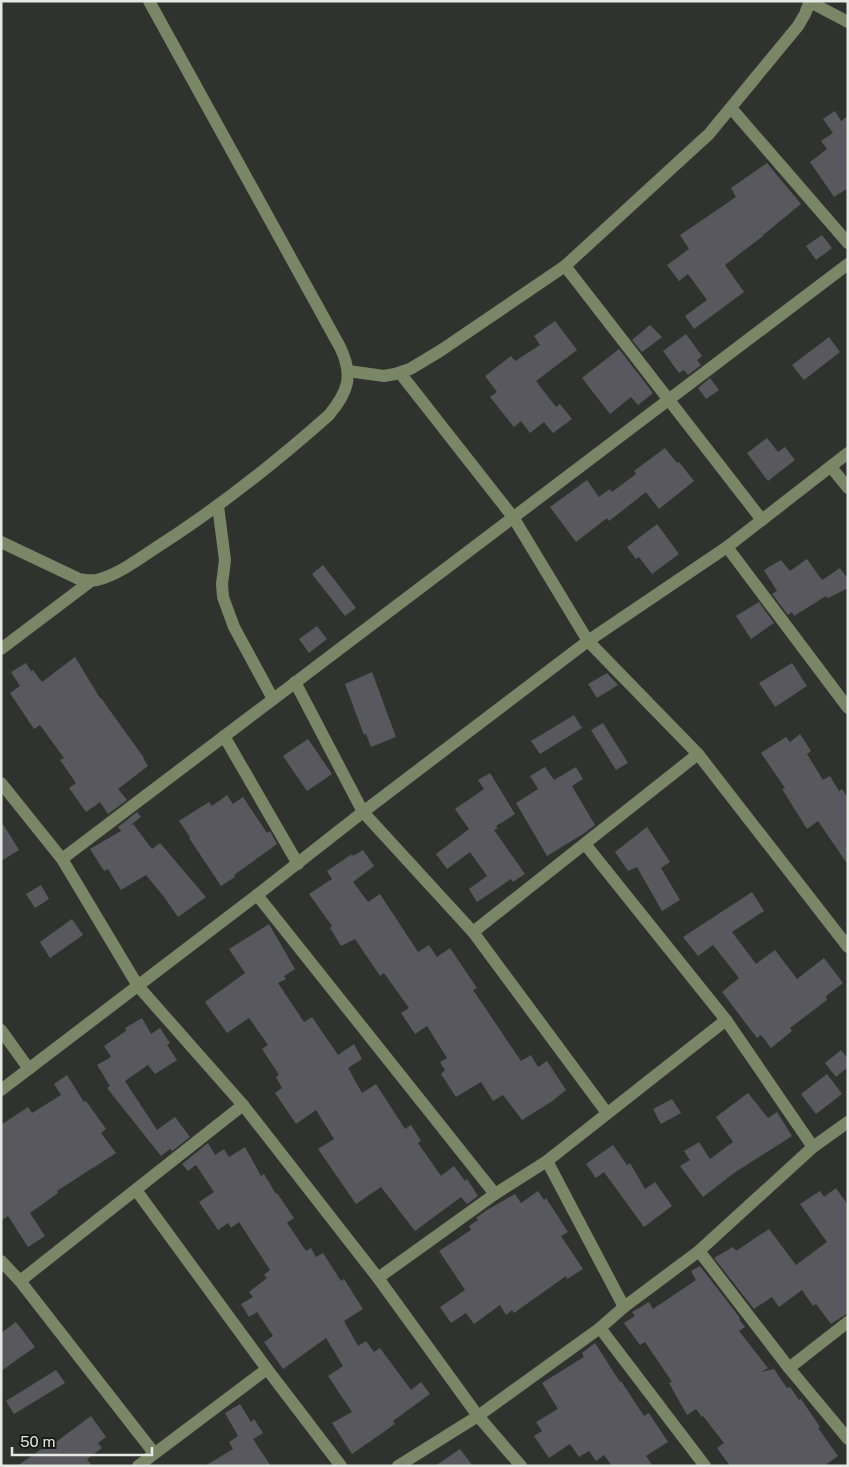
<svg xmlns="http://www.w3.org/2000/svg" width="849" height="1467" viewBox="0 0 849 1467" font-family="'Public Sans',sans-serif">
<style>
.building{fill:#59585f}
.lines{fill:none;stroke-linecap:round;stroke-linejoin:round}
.minor{stroke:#798767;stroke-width:12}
</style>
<rect width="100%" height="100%" fill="#30332d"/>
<g class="building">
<path d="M835 111 841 121 848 116V188L834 197 810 162 827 149 821 141 833 133 823 119Z"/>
<path d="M767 163 801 204 763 235V236L725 265 744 292 694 329 685 316 707 300 688 274 679 281 667 265 689 249 680 235 736 197 731 188Z"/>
<path d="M822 235 832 248 816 260 806 246Z"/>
<path d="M555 321 577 350 536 381 556 407 560 404 572 419 553 433 544 422 530 433 521 421 514 427 490 397 497 392 485 376 511 356 515 361 540 345 534 336Z"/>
<path d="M650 325 662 337 642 352 632 340Z"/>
<path d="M686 334 702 356 697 360 701 365 688 375 684 370 679 373 663 351Z"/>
<path d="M829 337 840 352 804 380 792 365Z"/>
<path d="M619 349 653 393 638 405 631 397 610 414 582 378Z"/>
<path d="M710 378 719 390 706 399 698 388Z"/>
<path d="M767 438 778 452 785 447 795 460 768 481 747 453Z"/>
<path d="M665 448 677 463 679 462 694 481 659 509 646 492 609 521 607 518 576 542 550 507 587 480 599 497 610 489 612 492 636 474 634 471Z"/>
<path d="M657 524 679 554 652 574 639 557 636 559 627 547Z"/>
<path d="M807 559 822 580 840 568 848 579V588L828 598 826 596 794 616 792 612 788 615 772 594 777 591 764 570 781 560 790 571Z"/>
<path d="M323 565 356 608 345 616 312 574Z"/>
<path d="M759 602 774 623 751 639 736 616Z"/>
<path d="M317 626 327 639 309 653 299 639Z"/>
<path d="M75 657 100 698H101L144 758H143L148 766 118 789 127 800 108 814 100 802 86 812 69 788 76 783 60 760 64 758 40 725 34 729 10 693 20 686 11 672 26 663 31 671 33 670 42 682Z"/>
<path d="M792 663 807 686 775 707 759 683Z"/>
<path d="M372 672 396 737 371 747 366 734 364 735 345 684Z"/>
<path d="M607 673 618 685 597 698 588 684Z"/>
<path d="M574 715 582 728 540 754 531 741Z"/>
<path d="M603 723 628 763 616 770 591 730Z"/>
<path d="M800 734 811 751 807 754 823 780 830 776 839 791 842 789 848 798V865L818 821 807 829 782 789 785 788 761 753 786 737 790 742Z"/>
<path d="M308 739 332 774 307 791 283 756Z"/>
<path d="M545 767 554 780 576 767 583 779 572 786 595 825 583 834 547 856 516 803 538 789 530 776Z"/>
<path d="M490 773 515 814 496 826 498 828 494 830 525 874 513 882 511 879 477 902 469 889 487 876 470 852 447 869 436 854 469 829 455 809 484 789 478 780Z"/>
<path d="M227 795 233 804 243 797 267 833 270 831 277 844 234 875 235 877 221 886 189 838 190 837 179 821 209 802 212 806Z"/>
<path d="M137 812 141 817 129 826 133 824 152 849 160 843 206 897 178 917 164 897 146 875 121 890 108 869 104 871 90 849 121 831 118 827Z"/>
<path d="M1 821 19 850 1 861Z"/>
<path d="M647 827 670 862 661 868 680 900 662 911 637 867 628 871 615 852Z"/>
<path d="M363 850 374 866 353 882 368 902 380 894 418 952 429 945 437 957 450 948 477 988 473 990 521 1061 531 1055 538 1067 547 1061 566 1090 551 1102 522 1120 503 1095 493 1101 481 1082 456 1097 441 1074 445 1070 440 1062 447 1058 427 1026 415 1034 401 1013 409 1008 384 973 380 976 355 939 341 946 330 928 332 926 309 894 332 879 327 871 352 854 353 856Z"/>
<path d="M41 885 49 899 35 908 26 894Z"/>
<path d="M752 892 764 911 732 932 756 964 775 950 797 979 824 958 843 983 826 996 827 1000 790 1028 792 1031 771 1048 761 1035 757 1038 722 992 739 978 713 945 698 956 683 937Z"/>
<path d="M72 919 83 935 50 958 40 942Z"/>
<path d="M269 924 295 969 284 976 286 979 278 983 304 1022 312 1017 338 1055 354 1044 362 1059 348 1068 362 1093 376 1084 405 1129 411 1125 421 1141 418 1143 441 1176 454 1166 465 1181 467 1179 478 1196 467 1204 461 1197 415 1231 381 1187 356 1204 318 1149 334 1139 316 1110 296 1124 275 1093 282 1088 276 1077 279 1075 262 1049 268 1045 249 1018 227 1033 205 1002 245 973 229 949Z"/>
<path d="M142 1018 151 1034 160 1028 170 1043 167 1045 177 1060 155 1074 148 1065 125 1081 157 1130 175 1117 190 1137 172 1151 165 1142 170 1149 161 1156 107 1088 110 1086 97 1065 111 1057 104 1046 126 1031 125 1028Z"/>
<path d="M841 1050 848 1059V1067L836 1077 825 1063Z"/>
<path d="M827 1074 842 1094 816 1114 801 1094Z"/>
<path d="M67 1075 84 1102 86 1101 106 1129 101 1133 116 1153 57 1191 58 1193 30 1213 45 1236 28 1247 8 1216 1 1221V1125L28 1107 32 1113 61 1095 54 1084Z"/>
<path d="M748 1093 768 1118 777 1112 792 1136 734 1173 703 1197 680 1166 690 1160 684 1151 699 1142 710 1159 733 1142 716 1117Z"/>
<path d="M672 1099 681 1113 661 1124 653 1109Z"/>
<path d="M208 1143 215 1155 224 1149 229 1157 245 1147 261 1176 264 1174 276 1194 277 1193 294 1218 287 1223 306 1251 311 1248 316 1257 323 1253 341 1281 344 1279 363 1309 344 1321 358 1346 366 1341 374 1352 380 1348 411 1390 421 1382 430 1394 393 1421 395 1424 352 1454 332 1423 352 1412 328 1376 343 1366 326 1338 283 1369 264 1342 273 1336 257 1312 249 1317 241 1304 253 1297 249 1292 267 1278 264 1275 270 1270 239 1222 231 1228 228 1223 218 1230 199 1202 214 1192 196 1165 188 1171 182 1164Z"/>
<path d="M613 1145 627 1165 630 1163 645 1189 655 1182 672 1206 644 1227 604 1172 596 1178 586 1164Z"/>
<path d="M836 1188 848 1205V1313L831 1324 816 1304 813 1306 802 1290 779 1307 772 1297 754 1309 714 1258 733 1247 736 1251 769 1229 796 1265 827 1242 800 1204 820 1191 824 1197Z"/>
<path d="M538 1191 544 1200 546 1198 568 1232 561 1236 583 1269 567 1279 566 1276 514 1313 512 1310 506 1315 500 1305 474 1324 466 1313 451 1323 440 1307 465 1290 439 1251 471 1230 469 1226 478 1220 476 1218 487 1210 515 1194 521 1203Z"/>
<path d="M700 1266 740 1318 739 1319 745 1327 739 1331 768 1368 761 1372 774 1369 787 1388 790 1387 799 1400 801 1399 820 1427 818 1428 838 1456 824 1466H730L717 1448 724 1443 703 1416 702 1417 696 1409 687 1415 669 1383 672 1382 645 1342 640 1345 624 1323 635 1316 632 1312 649 1302 653 1309 696 1280 691 1271Z"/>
<path d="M16 1322 35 1347 1 1371V1333Z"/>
<path d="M595 1343 620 1382 621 1381 644 1416 649 1413 668 1442 646 1456 653 1466H612L604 1455 596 1461 589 1451 579 1457 570 1444 549 1458 534 1436 542 1431 536 1422 558 1409 542 1383 584 1357 582 1353Z"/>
<path d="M56 1370 65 1383 14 1414 6 1401Z"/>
<path d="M240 1404 251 1422 254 1419 263 1433 253 1439 271 1466H205L233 1449 229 1442 238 1436 225 1413Z"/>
<path d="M91 1416 106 1437 98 1443 102 1448 87 1459 92 1466H17L54 1440 56 1442Z"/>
<path d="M460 1449 473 1466H435Z"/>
</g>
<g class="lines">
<g class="minor">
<path d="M810 2 848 22"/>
<path d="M731 108 848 243"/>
<path d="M565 266 762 520"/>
<path d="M348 371 384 376 395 374 410 369 440 351 565 266 709 134 798 26 805 14 810 1"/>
<path d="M400 373 513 517 588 641 698 754 848 947"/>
<path d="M831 467 848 488"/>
<path d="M218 506 225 560 222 584 223 597 234 627 273 699"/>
<path d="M1 542 79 579C86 580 91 581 97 580 119 574 139 559 157 547 218 508 275 463 329 415 348 392 354 376 340 347L149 1"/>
<path d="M727 547 848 708"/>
<path d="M1 649 91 581"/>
<path d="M295 682 363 812 473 932 607 1113"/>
<path d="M224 736 298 864"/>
<path d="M1 783 62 859 138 986 243 1105 378 1278 478 1416 521 1466"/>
<path d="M585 844 726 1020 813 1147"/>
<path d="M62 859 848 264"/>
<path d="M257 895 495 1194"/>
<path d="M473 932 698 754"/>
<path d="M1 1030 29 1069"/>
<path d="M1 1090 257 895 363 812 588 641 727 547 848 453"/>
<path d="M547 1161 624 1307"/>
<path d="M136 1190 267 1369 341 1466"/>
<path d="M699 1251 789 1368 848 1439"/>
<path d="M1 1261 20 1281 154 1453"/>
<path d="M378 1278 495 1194 547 1161 726 1020"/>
<path d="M20 1281 243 1105"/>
<path d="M600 1328 705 1466"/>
<path d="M789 1368 848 1322"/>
<path d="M138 1466 267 1369"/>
<path d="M398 1466 478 1416 600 1328 624 1307 699 1251 813 1147 848 1122"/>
</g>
</g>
<rect width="849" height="1467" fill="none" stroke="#e6e8e4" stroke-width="5"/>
<path d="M12 1447v8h140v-8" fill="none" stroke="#e6e8e4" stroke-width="2.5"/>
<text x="20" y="1447" font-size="15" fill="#e6e8e4" stroke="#191a17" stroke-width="4" paint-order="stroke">50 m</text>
</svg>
